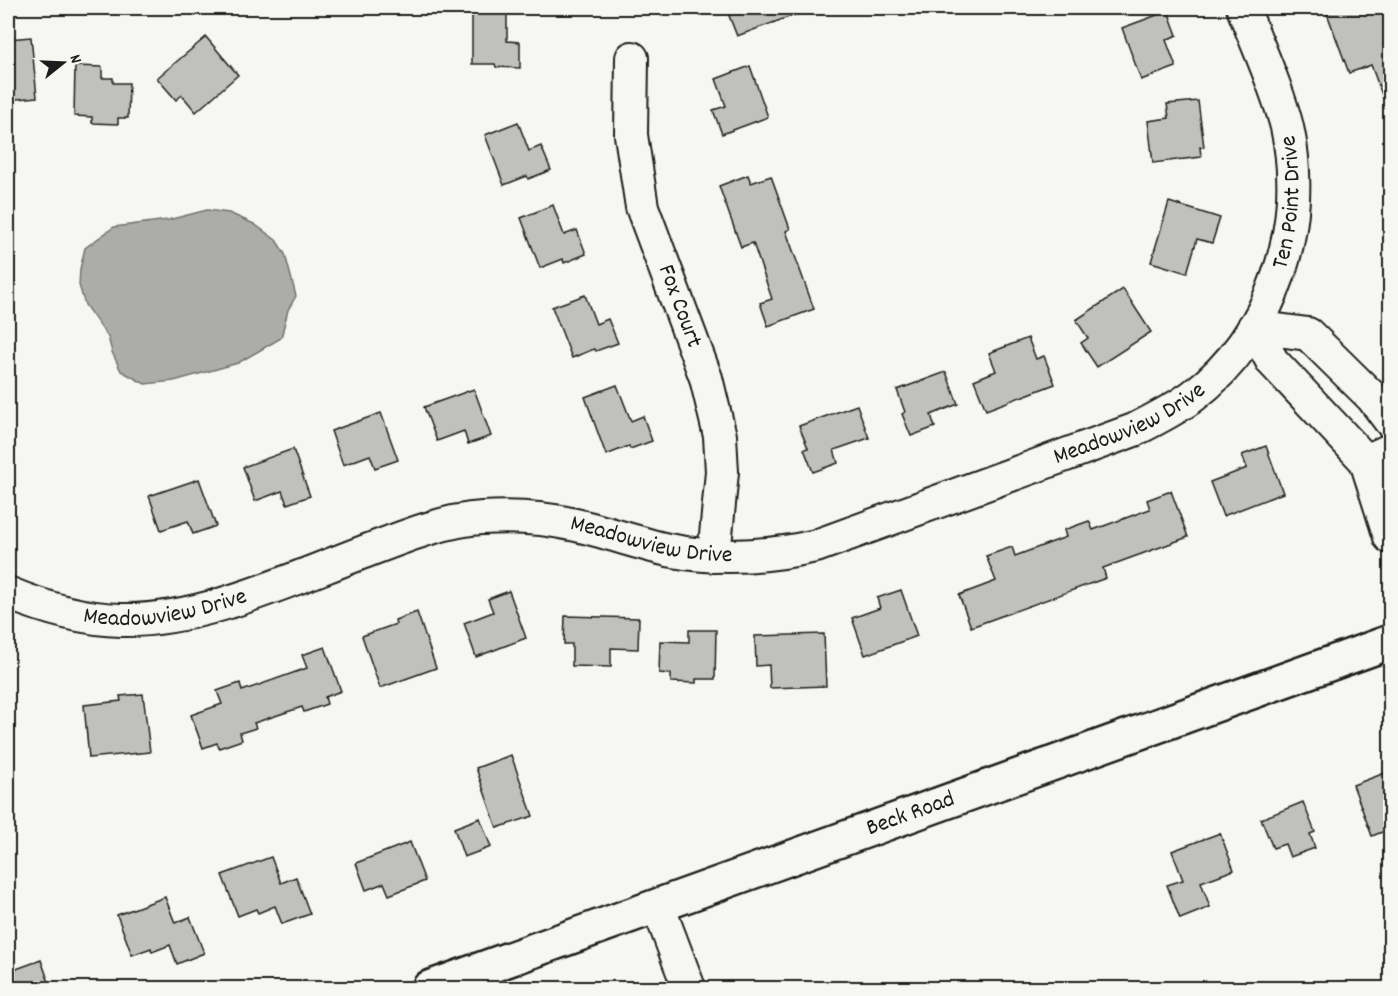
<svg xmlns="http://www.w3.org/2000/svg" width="1398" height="996" viewBox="0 0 1398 996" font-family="Dekko,sans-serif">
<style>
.water{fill:#acaca9;stroke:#727271;stroke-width:1.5}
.building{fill:#c0c0bd;stroke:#1c1c1c;stroke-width:1.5}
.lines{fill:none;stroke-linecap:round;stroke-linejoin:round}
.minor-casing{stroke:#1c1c1c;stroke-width:36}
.major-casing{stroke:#1c1c1c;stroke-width:38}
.minor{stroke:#f6f6f2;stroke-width:32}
.major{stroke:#f6f6f2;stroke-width:33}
.labels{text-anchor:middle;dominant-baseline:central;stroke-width:4.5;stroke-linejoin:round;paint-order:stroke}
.street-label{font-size:24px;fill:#1c1c1c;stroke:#f6f6f2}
</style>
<rect width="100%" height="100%" fill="#f6f6f2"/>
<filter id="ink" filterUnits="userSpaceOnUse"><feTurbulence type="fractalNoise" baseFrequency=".0167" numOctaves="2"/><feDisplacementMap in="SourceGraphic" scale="12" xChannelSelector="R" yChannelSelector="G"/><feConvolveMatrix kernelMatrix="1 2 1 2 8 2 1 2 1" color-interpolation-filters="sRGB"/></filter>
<g filter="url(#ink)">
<path class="water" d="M207 210 229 213 254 224 276 240 285 254 296 296 288 310 281 338 238 363 174 381 145 384 121 371 112 352 108 337 85 305 79 285 80 269 85 248 114 227 168 220Z"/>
<g class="building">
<path d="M472 8H507V41L520 42V68L496 67 495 64H472Z"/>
<path d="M726 8H808V10L737 36Z"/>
<path d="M1325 8H1381L1390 33V111H1388L1371 65 1349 73Z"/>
<path d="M1168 11 1177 35 1166 40 1176 67 1141 80 1122 28Z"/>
<path d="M31 37 37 97 8 100V39Z"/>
<path d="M206 37 238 75 196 112 182 95 176 100 157 78Z"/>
<path d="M75 66 102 67V78H113V83H129L128 118H118V124L92 123V117L74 116Z"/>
<path d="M750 66 768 117 722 134 713 110 726 106 716 79Z"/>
<path d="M1198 101 1204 147H1200L1201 157 1153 163 1148 121 1169 118 1167 104Z"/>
<path d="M518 122 529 151 541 146 551 170 528 179 527 176 504 185 485 135Z"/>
<path d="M748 175 751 183 771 176 790 229 786 231 814 309 768 326 760 303 772 299 753 243 741 247 719 186Z"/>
<path d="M1169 202 1220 218 1212 243 1197 239 1187 273 1151 262Z"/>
<path d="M553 205 564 235 577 230 586 254 564 263 563 259 540 268 521 218Z"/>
<path d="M1123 289 1151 332 1097 367 1081 343 1088 338 1076 320Z"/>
<path d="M585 295 596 324 608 319 618 343 596 351 594 349 572 358 552 307Z"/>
<path d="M1028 338 1036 359 1044 356 1055 384 986 410 974 380 996 371 989 353Z"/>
<path d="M946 372 958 404 931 415 935 427 911 436 902 414 905 412 897 390Z"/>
<path d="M617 385 631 421 643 416 652 441 630 449 629 446 606 455 585 397Z"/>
<path d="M474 389 491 436 468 444 464 431 437 441 424 407Z"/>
<path d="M857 405 869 438 834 450 838 463 813 472 804 449 808 448 799 426Z"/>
<path d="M381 413 398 460 375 468 370 455 343 465 331 431Z"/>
<path d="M1266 446 1283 493 1223 516 1210 482 1247 468 1242 455Z"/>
<path d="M293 449 310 496 287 504 282 491 255 501 243 467Z"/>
<path d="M199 479 216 526 193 534 188 521 161 530 149 496Z"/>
<path d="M1171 491 1188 537 1103 568 1106 578 971 627 959 595 996 581 986 556 1012 547 1015 556 1066 537 1064 530 1089 521 1093 530 1150 509 1147 500Z"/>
<path d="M901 590 917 636 865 655 852 618 880 608 877 598Z"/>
<path d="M509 591 526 638 476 657 464 623 493 612 488 599Z"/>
<path d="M417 612 436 668 380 688 362 636 396 624 395 620Z"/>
<path d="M565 616 639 618 638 649 611 648V667L572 666V644H564Z"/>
<path d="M689 630H716L715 679H696V683L671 682V674L659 673 660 641 689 642Z"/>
<path d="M824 634 826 686 770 688 769 665 756 666 755 636Z"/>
<path d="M325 647 341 691 325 697 327 704 304 712 302 707 254 723 256 728 240 733 242 740 219 748 217 743 203 748 191 715 222 704 217 691 240 683 242 691 307 668 302 655Z"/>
<path d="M143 694 150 752 89 758 84 705 121 701 120 696Z"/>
<path d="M511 755 533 816 497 828 476 768Z"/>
<path d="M1390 771V829L1372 836 1353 785Z"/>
<path d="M1303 802 1315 832 1310 834 1315 848 1290 857 1285 844 1273 848 1261 819Z"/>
<path d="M480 818 491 847 464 857 454 828Z"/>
<path d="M1220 833 1234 870 1201 882 1210 907 1180 919 1167 885 1183 880 1172 851Z"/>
<path d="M410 842 425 881 389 895 384 883 366 890 356 863Z"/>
<path d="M271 857 281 883 296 877 310 914 282 924 275 906 258 913 256 909 238 916 222 875Z"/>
<path d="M165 897 175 923 190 917 204 953 177 964 170 945 152 952 151 948 132 955 117 915Z"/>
<path d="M41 960 51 988H8V972Z"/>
</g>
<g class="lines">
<defs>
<g id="minor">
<path id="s1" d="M632 58 631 135 642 207 706 378 720 436 722 472 714 556"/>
<path d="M1254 327 1272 361 1366 461 1390 537"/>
<path d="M1254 327 1308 334 1372 397 1390 421"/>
<path d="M1366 461 1390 450"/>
<path id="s2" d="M8 593C44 608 81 619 121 620 202 622 293 578 369 550 403 537 445 520 482 518 514 516 545 518 576 525 607 532 637 543 668 550 718 560 767 557 816 546L1134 430C1154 420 1174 410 1193 396 1273 335 1309 225 1287 127 1277 87 1258 47 1243 8"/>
<path d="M658 906 689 988"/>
</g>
<g id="major">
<path id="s3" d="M429 988 1390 642"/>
</g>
</defs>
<use href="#minor" class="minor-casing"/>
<use href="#major" class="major-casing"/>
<use href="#minor" class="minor"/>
<use href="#major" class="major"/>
</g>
</g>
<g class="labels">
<g class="street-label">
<text stroke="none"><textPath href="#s2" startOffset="1464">Ten Point Drive</textPath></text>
<text stroke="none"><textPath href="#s1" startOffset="256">Fox Court</textPath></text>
<text stroke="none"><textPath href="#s2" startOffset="1170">Meadowview Drive</textPath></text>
<text stroke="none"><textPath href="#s2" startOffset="666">Meadowview Drive</textPath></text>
<text stroke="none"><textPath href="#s2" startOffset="162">Meadowview Drive</textPath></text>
<text stroke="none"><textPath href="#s3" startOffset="512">Beck Road</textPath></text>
</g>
</g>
<rect width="1398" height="996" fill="none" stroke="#f6f6f2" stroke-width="30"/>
<rect x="15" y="15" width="1368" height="966" fill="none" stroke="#1c1c1c" stroke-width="2" filter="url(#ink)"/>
<g transform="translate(63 63) rotate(72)" stroke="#f6f6f2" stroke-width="4.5" paint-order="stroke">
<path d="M0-4.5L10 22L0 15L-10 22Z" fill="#1c1c1c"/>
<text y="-9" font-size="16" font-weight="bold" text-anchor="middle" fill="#1c1c1c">N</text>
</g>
</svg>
